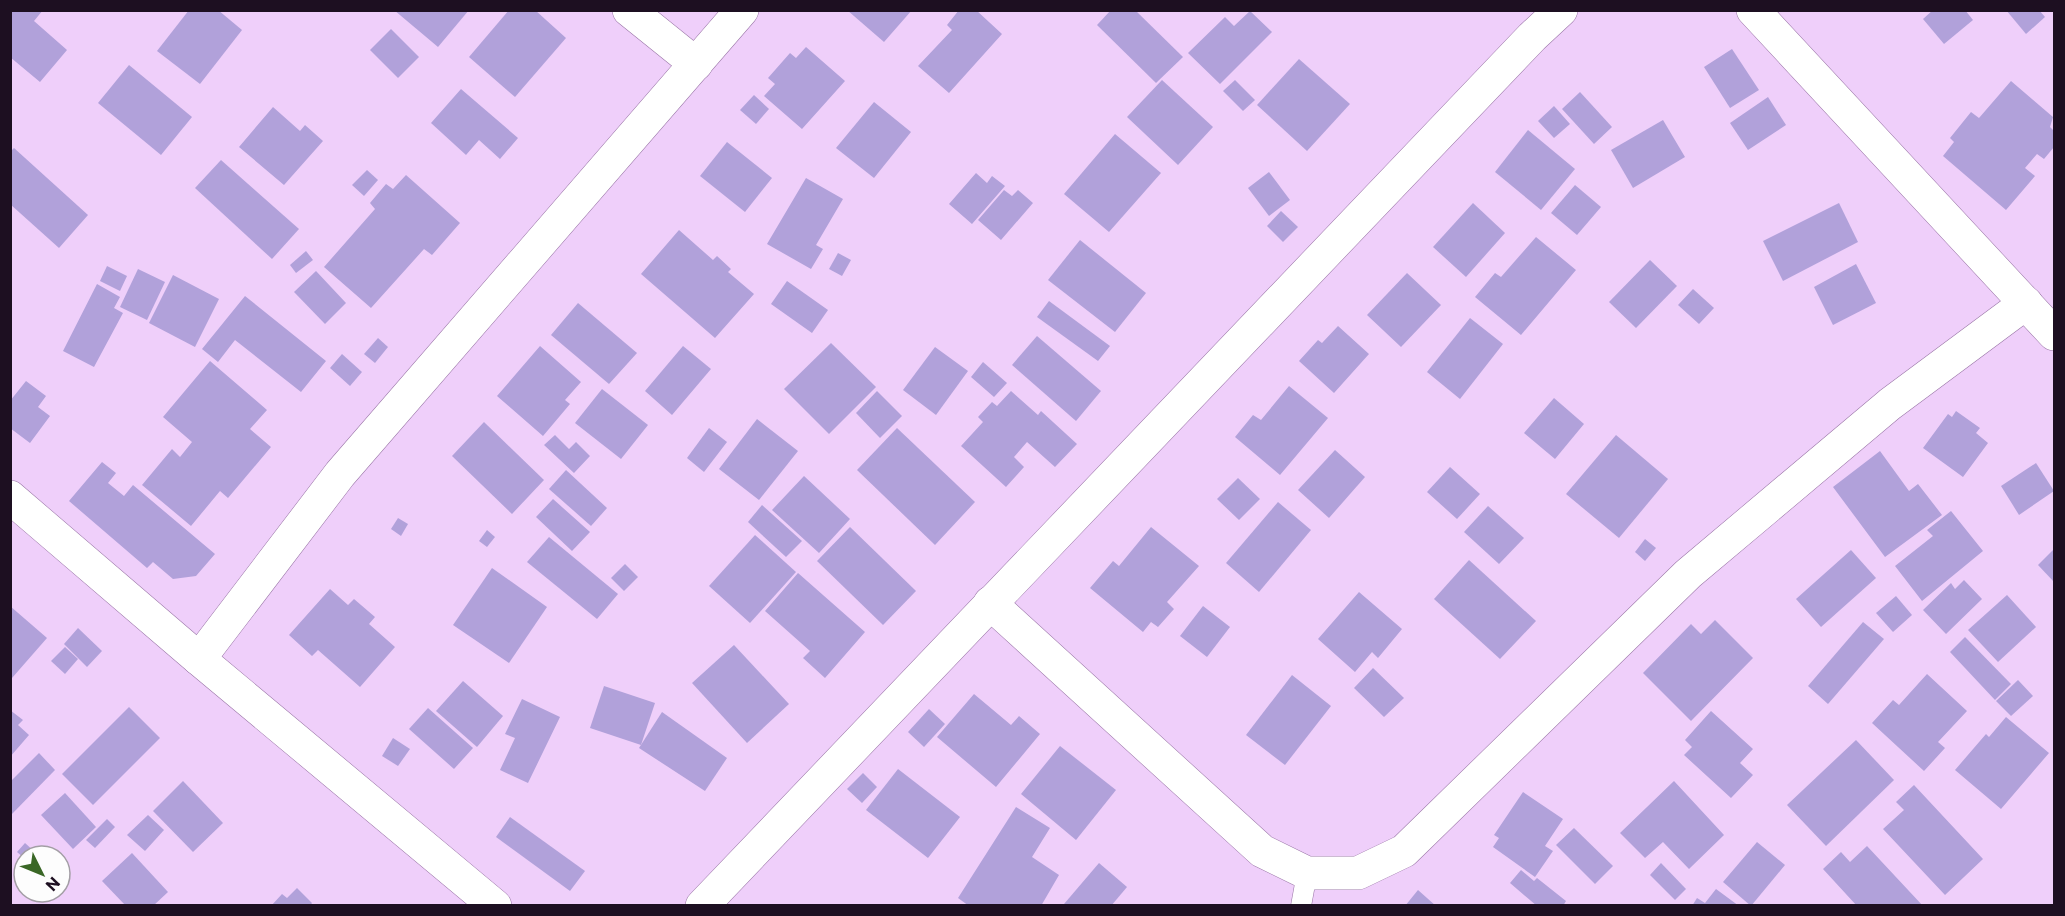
<svg xmlns="http://www.w3.org/2000/svg" width="2065" height="916" viewBox="0 0 2065 916" font-family="Commissioner,sans-serif">
<style>
.building{fill:#b1a1da}
.lines{fill:none;stroke-linecap:round;stroke-linejoin:round}
.lane-casing{stroke:#9a76a7;stroke-width:21}
.street-casing{stroke:#9a76a7;stroke-width:34}
.lane{stroke:#fff;stroke-width:20}
.street{stroke:#fff;stroke-width:33}
</style>
<rect width="100%" height="100%" fill="#efcffa"/>
<g class="building">
<path d="M10 10H43L34 21 67 50 40 82 10 57Z"/>
<path d="M189 10H218L242 30 200 84 157 51Z"/>
<path d="M394 10H469L438 47Z"/>
<path d="M509 10H535L566 38 515 97 469 57Z"/>
<path d="M847 10H912L884 42Z"/>
<path d="M959 10H976L1002 34 949 93 918 66 952 30 947 25Z"/>
<path d="M1111 10H1135L1183 57 1156 83 1097 25Z"/>
<path d="M1933 10H1965L1973 20 1944 44 1923 19Z"/>
<path d="M2006 10H2039L2045 17 2026 34Z"/>
<path d="M1250 11 1272 32 1220 84 1188 53 1225 17 1234 26Z"/>
<path d="M391 29 419 57 398 78 370 50Z"/>
<path d="M806 47 845 81 802 129 764 96 775 84 768 78 790 53 796 58Z"/>
<path d="M1732 49 1759 90 1730 108 1704 67Z"/>
<path d="M1299 59 1350 104 1307 151 1257 105Z"/>
<path d="M129 65 192 117 161 155 98 103Z"/>
<path d="M1162 80 1213 127 1178 165 1127 117Z"/>
<path d="M1235 80 1255 100 1243 111 1223 91Z"/>
<path d="M2011 81 2053 117 2050 127 2054 131V147L2044 159 2037 154 2025 168 2035 176 2006 210 1943 156 1954 142 1950 138 1971 112 1979 118Z"/>
<path d="M461 89 518 138 500 159 479 140 466 155 431 123Z"/>
<path d="M1580 92 1612 127 1594 144 1562 109Z"/>
<path d="M754 95 769 109 756 124 740 110Z"/>
<path d="M1768 97 1786 125 1748 150 1730 123Z"/>
<path d="M874 102 911 132 874 178 836 148Z"/>
<path d="M1554 106 1570 124 1554 138 1538 121Z"/>
<path d="M273 107 300 131 305 125 323 141 284 185 239 147Z"/>
<path d="M1663 120 1685 157 1633 188 1611 150Z"/>
<path d="M1528 130 1575 169 1541 210 1495 172Z"/>
<path d="M1115 134 1161 173 1109 232 1064 194Z"/>
<path d="M727 142 772 178 745 212 700 176Z"/>
<path d="M14 148 88 215 59 248 10 204V152Z"/>
<path d="M221 160 299 229 272 259 195 188Z"/>
<path d="M367 170 378 180 364 196 352 185Z"/>
<path d="M1269 172 1290 200 1269 216 1248 188Z"/>
<path d="M976 173 987 183 992 176 1005 186 972 224 949 204Z"/>
<path d="M406 175 460 223 432 255 424 249 371 308 324 267 375 209 370 203 386 184 393 189Z"/>
<path d="M806 178 843 199 816 245 823 249 811 269 767 244Z"/>
<path d="M1575 185 1601 207 1577 235 1551 213Z"/>
<path d="M1004 190 1012 196 1018 190 1033 203 1001 240 978 220Z"/>
<path d="M1473 203 1505 233 1466 277 1433 247Z"/>
<path d="M1839 203 1858 242 1783 281 1763 241Z"/>
<path d="M1281 211 1298 227 1283 242 1267 226Z"/>
<path d="M679 230 713 260 717 256 731 269 728 272 754 294 715 338 641 274Z"/>
<path d="M1536 237 1576 270 1521 335 1475 297 1495 273 1501 277Z"/>
<path d="M1080 240 1146 293 1115 332 1048 280Z"/>
<path d="M306 251 313 260 296 273 290 265Z"/>
<path d="M838 253 851 260 842 276 829 269Z"/>
<path d="M1650 260 1677 286 1636 328 1609 302Z"/>
<path d="M1856 264 1876 303 1833 325 1814 287Z"/>
<path d="M107 266 127 276 120 291 100 281Z"/>
<path d="M138 269 165 282 147 320 120 307Z"/>
<path d="M316 271 346 303 325 324 294 292Z"/>
<path d="M1407 273 1441 305 1401 347 1367 315Z"/>
<path d="M173 275 219 299 195 347 149 323Z"/>
<path d="M787 281 828 310 812 333 771 304Z"/>
<path d="M97 284 120 297 114 308 123 313 94 367 63 351Z"/>
<path d="M1693 289 1714 308 1699 324 1678 305Z"/>
<path d="M245 296 326 361 301 392 235 340 218 362 202 349Z"/>
<path d="M1049 301 1110 346 1098 361 1037 317Z"/>
<path d="M578 303 637 353 609 384 551 335Z"/>
<path d="M1470 318 1503 344 1460 399 1427 372Z"/>
<path d="M1338 326 1369 354 1334 393 1299 361 1318 340 1322 343Z"/>
<path d="M1037 336 1101 391 1076 421 1012 365Z"/>
<path d="M378 338 388 347 375 363 364 354Z"/>
<path d="M831 343 876 387 829 434 784 389Z"/>
<path d="M540 346 581 382 565 400 570 404 543 436 497 396Z"/>
<path d="M683 346 711 369 672 415 645 391Z"/>
<path d="M935 347 968 371 936 415 903 390Z"/>
<path d="M342 354 362 372 350 386 330 368Z"/>
<path d="M210 361 267 410 250 429 271 447 228 498 220 491 191 526 142 485 172 449 180 457 192 442 163 417Z"/>
<path d="M983 362 1007 383 994 397 971 377Z"/>
<path d="M26 381 46 396 38 407 50 416 30 443 10 428V401Z"/>
<path d="M1289 386 1328 418 1280 475 1235 437 1253 415 1261 420Z"/>
<path d="M602 389 648 425 621 459 575 423Z"/>
<path d="M877 391 902 416 880 438 856 413Z"/>
<path d="M1011 391 1038 415 1041 411 1077 444 1055 467 1027 442 1014 457 1024 467 1006 487 961 446 983 422 978 417 992 402 997 406Z"/>
<path d="M1554 398 1584 424 1555 459 1524 433Z"/>
<path d="M1956 411 1980 428 1976 433 1988 443 1963 477 1923 448 1948 414 1952 417Z"/>
<path d="M757 419 798 451 759 500 719 469Z"/>
<path d="M484 422 544 480 512 514 452 456Z"/>
<path d="M709 428 727 442 704 472 687 458Z"/>
<path d="M897 428 975 502 935 545 857 470Z"/>
<path d="M555 435 569 449 576 442 590 456 574 473 544 445Z"/>
<path d="M1616 435 1668 479 1619 538 1566 494Z"/>
<path d="M1335 450 1365 477 1329 518 1298 490Z"/>
<path d="M1880 451 1909 491 1918 484 1942 515 1885 557 1833 487Z"/>
<path d="M102 462 116 473 108 483 124 496 133 485 215 554 196 576 173 579 153 562 147 568 69 501Z"/>
<path d="M2036 463 2054 491 2019 515 2001 486Z"/>
<path d="M1450 467 1480 494 1457 519 1427 492Z"/>
<path d="M566 470 607 508 591 526 549 489Z"/>
<path d="M804 476 850 519 819 553 772 510Z"/>
<path d="M1238 478 1260 499 1239 520 1217 499Z"/>
<path d="M553 499 590 532 572 551 536 517Z"/>
<path d="M1278 502 1311 530 1259 592 1226 563Z"/>
<path d="M762 505 802 541 786 557 748 522Z"/>
<path d="M1488 506 1524 538 1499 564 1464 532Z"/>
<path d="M1951 511 1983 551 1922 601 1895 566 1933 536 1927 530Z"/>
<path d="M398 518 408 524 401 536 391 529Z"/>
<path d="M850 527 916 591 883 625 817 561Z"/>
<path d="M1151 527 1199 566 1167 602 1174 609 1158 627 1151 622 1143 632 1090 588 1113 561 1119 566Z"/>
<path d="M487 530 495 537 487 547 479 541Z"/>
<path d="M755 535 796 572 750 623 709 586Z"/>
<path d="M549 537 618 594 597 619 527 562Z"/>
<path d="M1645 539 1656 548 1645 561 1635 552Z"/>
<path d="M2054 549V582L2038 565Z"/>
<path d="M1851 550 1876 578 1821 627 1796 599Z"/>
<path d="M1469 560 1536 621 1500 659 1434 599Z"/>
<path d="M625 564 638 577 624 591 611 578Z"/>
<path d="M492 568 547 607 509 663 453 625Z"/>
<path d="M798 573 865 632 825 678 803 658 810 651 765 611Z"/>
<path d="M1964 580 1982 599 1946 634 1923 610 1951 583 1955 589Z"/>
<path d="M330 589 348 605 354 599 375 617 369 624 395 647 360 687 318 650 312 656 289 635Z"/>
<path d="M1359 592 1402 629 1378 658 1372 652 1355 672 1318 639Z"/>
<path d="M2007 595 2036 627 1998 662 1968 630Z"/>
<path d="M1896 596 1912 615 1893 632 1876 613Z"/>
<path d="M10 606 47 638 12 678 10 677Z"/>
<path d="M1203 606 1230 627 1207 657 1180 636Z"/>
<path d="M1715 620 1753 658 1691 721 1643 673 1691 624 1701 634Z"/>
<path d="M1863 622 1884 639 1828 704 1808 686Z"/>
<path d="M78 628 102 651 87 667 64 644Z"/>
<path d="M1965 637 2011 684 1995 700 1950 652Z"/>
<path d="M734 645 789 704 747 743 692 683Z"/>
<path d="M65 647 78 659 65 674 51 661Z"/>
<path d="M1373 668 1404 698 1384 717 1354 688Z"/>
<path d="M1927 674 1967 711 1938 742 1945 748 1924 771 1872 723 1893 700 1899 705Z"/>
<path d="M1292 675 1331 706 1285 765 1246 735Z"/>
<path d="M2018 680 2033 696 2011 716 1996 701Z"/>
<path d="M463 681 503 716 477 747 436 711Z"/>
<path d="M604 686 655 703 641 745 590 728Z"/>
<path d="M974 694 1011 725 1019 716 1040 734 996 787 937 737Z"/>
<path d="M522 699 560 717 528 783 500 770 515 738 505 734Z"/>
<path d="M129 707 160 738 93 805 62 774Z"/>
<path d="M428 708 473 748 454 769 409 729Z"/>
<path d="M929 709 945 724 924 747 908 732Z"/>
<path d="M10 710 23 720 18 725 29 735 10 757Z"/>
<path d="M1711 711 1753 749 1740 763 1753 775 1731 798 1684 755 1692 747 1685 740Z"/>
<path d="M662 712 727 758 705 791 639 748Z"/>
<path d="M2006 717 2049 753 2001 809 1955 770 1986 734 1989 737Z"/>
<path d="M393 738 410 749 398 766 382 756Z"/>
<path d="M1856 740 1894 780 1826 846 1787 805Z"/>
<path d="M1060 746 1116 790 1076 840 1021 794Z"/>
<path d="M39 753 55 770 10 816V782Z"/>
<path d="M898 769 960 817 928 858 866 810Z"/>
<path d="M863 773 877 787 862 803 847 789Z"/>
<path d="M183 781 223 823 193 852 153 811Z"/>
<path d="M1674 781 1724 835 1689 869 1663 842 1645 858 1620 833Z"/>
<path d="M1914 785 1983 859 1945 895 1883 829 1904 810 1896 802Z"/>
<path d="M1523 792 1563 819 1545 846 1553 851 1535 877 1493 847 1499 838 1494 835Z"/>
<path d="M65 793 96 827 73 849 41 815Z"/>
<path d="M1016 807 1050 828 1032 857 1059 875 1041 906H969L958 898Z"/>
<path d="M148 815 164 830 145 851 127 835Z"/>
<path d="M510 817 585 871 570 891 496 837Z"/>
<path d="M107 819 115 827 95 848 86 840Z"/>
<path d="M1574 828 1613 866 1595 884 1556 845Z"/>
<path d="M1757 842 1785 865 1751 906 1723 882Z"/>
<path d="M25 843 36 853 33 856H24V858L17 852Z"/>
<path d="M1867 846 1923 906H1857L1823 869 1841 852 1850 862Z"/>
<path d="M132 853 168 892 153 906H126L102 881Z"/>
<path d="M1099 863 1127 887 1111 906H1066L1064 904Z"/>
<path d="M1661 863 1686 889 1675 900 1650 875Z"/>
<path d="M1521 870 1534 881 1537 878 1566 901 1563 906H1537L1510 883Z"/>
<path d="M297 888 312 903 310 906H271L282 894 287 898Z"/>
<path d="M1716 889 1739 906H1692L1697 898 1705 903Z"/>
<path d="M1418 890 1436 906H1405Z"/>
</g>
<g class="lines">
<defs>
<path id="lane" d="M1301 906 1307 873"/>
<g id="street">
<path d="M629 10 696 64"/>
<path d="M1753 10 2054 334"/>
<path d="M10 497 199 659 495 906"/>
<path d="M990 603 1262 851 1307 873H1358L1404 851 1688 574 1890 404 2026 303"/>
<path d="M199 659 340 474 742 10"/>
<path d="M702 906 1532 37 1561 10"/>
</g>
</defs>
<use href="#lane" class="lane-casing"/>
<use href="#street" class="street-casing"/>
<use href="#lane" class="lane"/>
<use href="#street" class="street"/>
</g>
<rect width="2065" height="916" fill="none" stroke="#1d0f21" stroke-width="24"/>
<g transform="translate(42 874) rotate(133)"><circle r="28" fill="#fdfdfd" stroke="#a39ea5" stroke-width="1.5"/>
<path d="M0-4.5L10 22L0 15L-10 22Z" fill="#3a6726"/>
<text y="-9" font-size="16" font-weight="bold" text-anchor="middle" fill="#1d0f21">N</text>
</g>
</svg>
